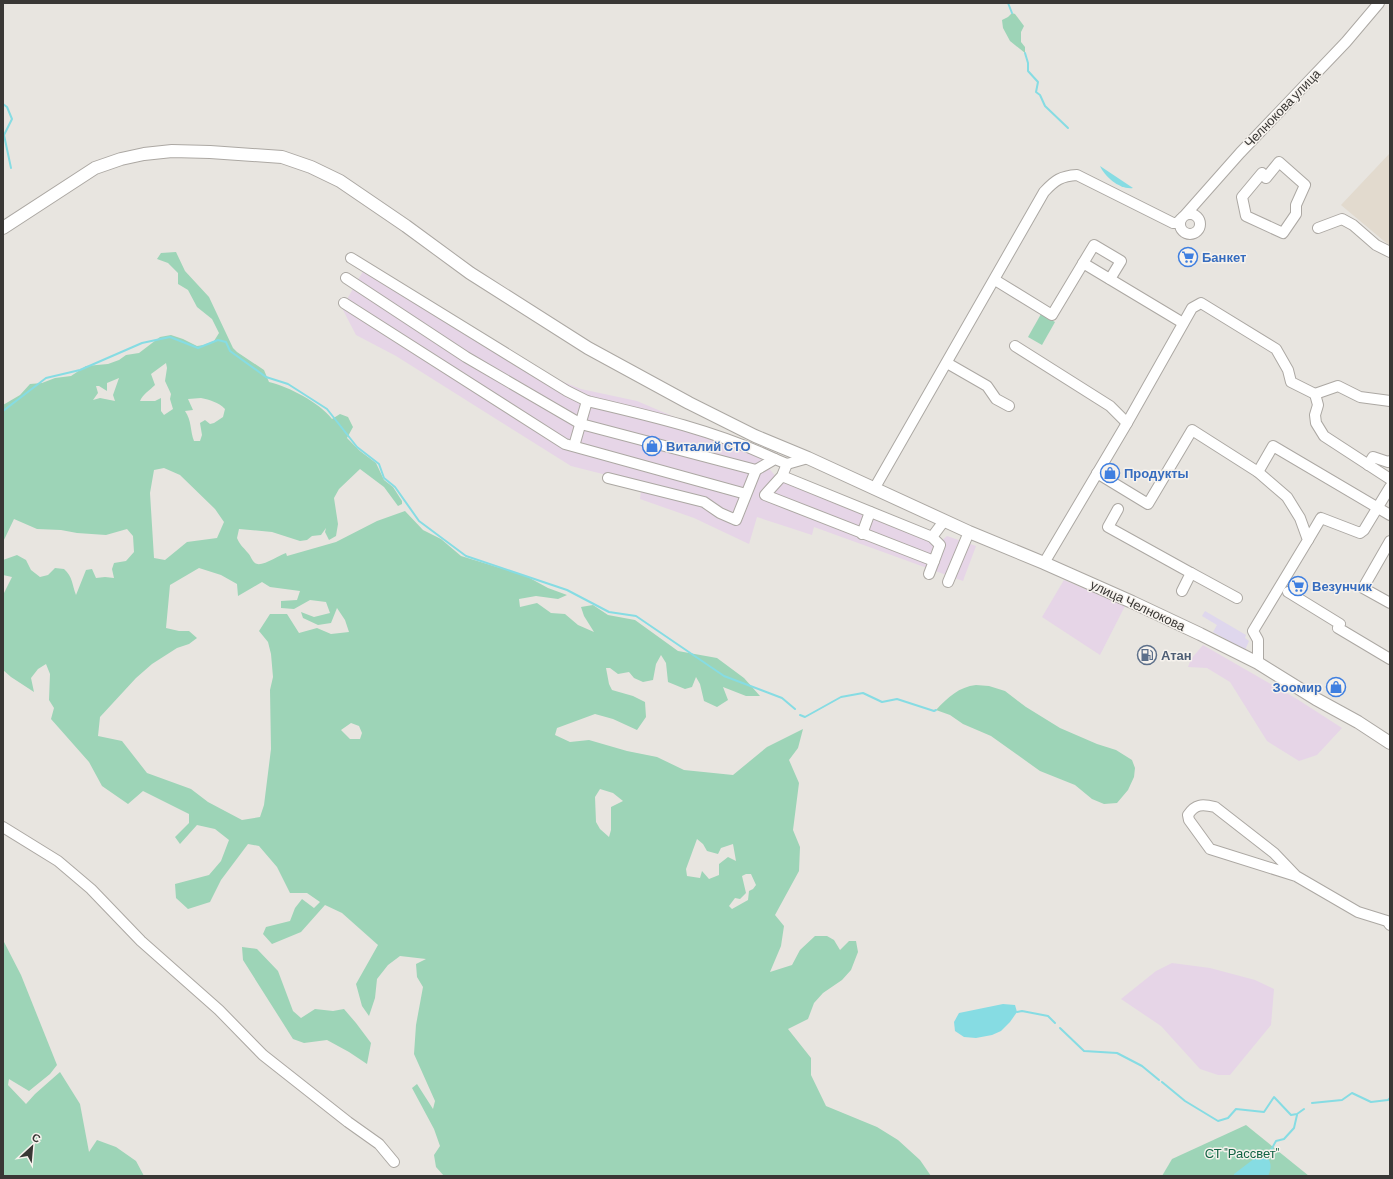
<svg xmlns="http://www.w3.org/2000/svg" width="1393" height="1179" viewBox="0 0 1393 1179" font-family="Barlow,sans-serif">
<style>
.commercial{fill:#dfd7ed}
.industrial{fill:#e6d5e7}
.built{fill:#e2dace}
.green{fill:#9dd4b7;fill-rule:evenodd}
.water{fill:#86dce3}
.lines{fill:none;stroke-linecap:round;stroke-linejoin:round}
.stream{stroke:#86dce3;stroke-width:2}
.minor-casing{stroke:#aca8a3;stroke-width:12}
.major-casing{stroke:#aca8a3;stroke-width:14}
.minor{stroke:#fff;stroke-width:10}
.major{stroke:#fff;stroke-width:12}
.labels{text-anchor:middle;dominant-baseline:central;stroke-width:3;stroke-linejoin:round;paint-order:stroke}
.street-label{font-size:13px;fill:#393735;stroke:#f6f2ed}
.shop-label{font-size:13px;font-weight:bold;fill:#366cbe;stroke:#f6f2ed;text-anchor:start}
.service-label{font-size:13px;font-weight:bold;fill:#4e5e75;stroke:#f6f2ed;text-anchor:start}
.park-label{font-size:13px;fill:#126344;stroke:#f6f2ed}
</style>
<rect width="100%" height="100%" fill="#e8e5e0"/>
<path class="commercial" d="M1205 611 1246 635 1245 638 1249 641 1245 650 1213 632 1217 625 1202 616Z"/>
<g class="industrial">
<path d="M366 266 526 367 581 389 637 401 754 451 778 479 940 542 947 536 976 546 963 581 814 527 812 535 757 517 749 544 694 518 640 499 642 484 571 466 396 356 356 335 342 308Z"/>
<path d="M1064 580 1125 606 1100 655 1042 617Z"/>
<path d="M1203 645 1297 699 1342 728 1317 755 1299 761 1267 741 1230 682 1207 668 1188 667 1191 659Z"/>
<path d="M1172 963 1210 968 1255 980 1274 989 1271 1025 1230 1075H1218L1200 1069 1161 1026 1121 999 1156 971Z"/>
</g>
<path class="built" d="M1390 153V246L1341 205Z"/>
<g class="green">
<path d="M1012 13 1015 14 1024 26 1021 32V42L1025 47V53L1010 41 1003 28 1002 20 1008 17Z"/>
<path d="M176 252 185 271 209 297 233 348 237 352 264 370 269 382C289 387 319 402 332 419L340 414 348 417 353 427 347 438 360 451 376 463 384 480 393 487 402 501V504L398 506 384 487 360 469 339 489 334 498 338 524 336 536 329 540 325 532 326 528 321 535 312 536 307 540 300 541 272 532 239 529 237 538C240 545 243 547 248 553 251 556 252 561 255 563 261 568 279 555 286 553L287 556 336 542 377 521 405 511 423 530 441 539 461 556 526 576 548 588 567 595 558 599 536 596 519 599 520 607 537 603 551 613 565 614 578 625 594 632 584 616 581 607 593 605 608 615 635 620 678 651 717 658 744 678 760 696H746L723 687 728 700 717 707 704 701 700 684 696 677 692 687 685 689 668 682 666 663 661 655 656 664 653 680 643 682 634 678 629 672 618 674 610 668H606L609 684 612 690 633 696 645 702 646 717 637 730 613 719 595 714 557 728 555 735 570 742 589 740 627 751 657 757 684 770 733 775 767 747 803 729 798 748 789 760 799 783 793 830 800 847 799 871 775 915 784 926 781 946 770 972 792 965 800 950 815 936H827L834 940 840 950 849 941H856L858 952 851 970 842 980 823 993 814 1003 808 1019 788 1029 811 1058V1075L826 1106 877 1127 898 1140 920 1160 931 1176H444L436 1167 434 1155 440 1146 434 1129 412 1088 417 1084 433 1109 435 1101 414 1054 416 1025 423 987 417 977 416 964 426 959 400 956 388 965 377 979 375 998 369 1016 362 1006 356 984 378 945 342 913 325 905 301 932 272 944 263 934 266 927 290 921 295 908 302 899 314 908 320 902 307 893H290L277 867 259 846 248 844 221 880 210 902 188 909 176 898 175 884 209 875 221 861 229 840 215 829 197 825 180 844 175 837 189 823V814L143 791 128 804 102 786 89 762 51 719 54 708 49 700 50 674 46 664 38 669 31 678 34 692 11 677 3 670V595L12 577 3 575V560L17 555 26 560 31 570 40 577 48 575 55 568 64 569C73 577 72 585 76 595L86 570 92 569 96 578 105 577 114 578 112 569 114 563 126 561 134 552 133 536 127 529 106 535 77 533 61 530 37 529 14 519 3 542V405L20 395 30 384 42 383 55 378 71 376 86 366 108 364 119 360 126 355 139 353 160 337 171 335 183 339 197 346 204 345 214 341 219 333 212 319 197 307 188 290 178 284V273L168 263 157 259 161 253ZM166 363 167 368 165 381 171 394 170 399 173 409 164 415 161 411V398L155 401H140C143 394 150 390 155 385L151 374ZM119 378 113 395 115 401 100 398 93 400 98 393 96 386H99L107 391V383ZM201 398C210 400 218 402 225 409L223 417 214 423 210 424 205 420 200 423 202 435 200 441H194C190 431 192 421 185 411L193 410 188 399ZM164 468 180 475 215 509 224 522 217 538 187 542 165 560 154 558 150 493 154 470ZM199 568 221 575 237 584 238 596 262 582 270 587 300 591 297 600 281 601V608L294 609 310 600 326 602 330 613 314 617 301 612 303 618 318 625 331 623 337 608 345 620 349 632 331 634 317 628 299 633 287 614H270L259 631 268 642 271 654 273 677 270 690 271 749 264 805 260 817 242 820 208 802 191 789 147 773 122 741 98 736 100 717 136 678 152 664 177 648 189 644 197 638 189 631H179L166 628 170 585ZM351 723 359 726 362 733 360 739H350L341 730ZM600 789 613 793 623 801 611 807V830L609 837 600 829 596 822 595 797ZM697 839 703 844 707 851 718 854 721 848 733 844 736 861 728 857 719 864V875L709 879 702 871 700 878 687 876 686 869ZM746 874H751L756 885 753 889 749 891 748 900 732 909 729 906 735 898 740 899 746 893 742 876Z"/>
<path d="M1041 314 1055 322 1042 345 1028 337Z"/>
<path d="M976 685 989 686 1005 691 1026 707 1060 728 1097 744 1116 750 1132 760 1135 768 1134 777 1128 790 1117 803 1104 804 1092 799 1075 785 1040 771 991 736 963 724 950 715 936 710C948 697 959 687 976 685Z"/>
<path d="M3 940 21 975 57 1065 50 1074 29 1091 9 1079 8 1085 26 1104 35 1094 60 1072 80 1104 89 1152 97 1140 116 1147 136 1161 144 1176H3Z"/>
<path d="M242 947 257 949 278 971 293 1011 301 1018 315 1009 333 1011 344 1009 356 1023 371 1043 367 1064 349 1052 327 1040 304 1043 293 1039 243 960Z"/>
<path d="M1246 1125 1309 1176H1162L1172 1159Z"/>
</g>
<g class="water">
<path d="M1100 166 1133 188C1120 190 1105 177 1100 166Z"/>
<path d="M1003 1004 1015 1005 1017 1012 1010 1022 1001 1031 992 1035 976 1038 964 1037 955 1031 954 1022 959 1013Z"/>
<path d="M1264 1155C1272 1160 1272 1168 1268 1176H1234V1174L1255 1158Z"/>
</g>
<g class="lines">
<g class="stream">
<path d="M1008 3 1012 13"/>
<path d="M1025 53 1028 63V71L1038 82 1036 92 1040 95 1045 106 1068 128"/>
<path d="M3 104 7 107 12 119 4 135 11 168"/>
<path d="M3 411 46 378 80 370 142 343 170 337 198 348 218 340 226 342 230 351 266 377 288 384 327 409 357 447 379 464 384 478 395 487 419 521 466 556 567 590 609 612 636 616 724 676 782 698 795 709"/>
<path d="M800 715 805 717 841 697 863 693 882 702 897 699 934 711 936 710"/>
<path d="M1017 1012 1022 1011 1048 1016 1055 1023"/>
<path d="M1060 1028 1084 1051 1117 1053 1142 1066 1159 1080"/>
<path d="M1162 1082 1185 1101 1218 1121 1228 1118 1236 1109 1264 1112 1274 1097 1291 1115 1297 1114 1304 1109"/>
<path d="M1312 1103 1342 1100 1352 1093 1371 1102 1388 1100 1390 1098"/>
<path d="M1267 1157 1276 1141 1284 1139 1294 1128 1297 1115"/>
</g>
<defs>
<g id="minor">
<path d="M1262 173 1242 197 1246 216 1283 233 1296 214V205L1305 185 1279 162 1266 178"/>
<circle cx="1190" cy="224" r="10"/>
<path d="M1186 214 1240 153 1346 42 1379 3"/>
<path d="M1318 228 1342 219 1353 225 1376 245 1390 252"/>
<path d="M351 258 567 391 587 401"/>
<path d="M1083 263 1183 323"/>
<path d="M346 278 466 357 581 424 756 470"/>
<path d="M995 280 1052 315 1094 245 1121 261 1110 279"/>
<path d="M344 303 565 444 746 494"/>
<path d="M1015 346 1110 406 1127 423"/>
<path d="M947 363 987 386 996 399 1009 406"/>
<path d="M1315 394 1318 405 1315 415 1316 423 1324 436 1390 479"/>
<path d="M574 446 587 401C651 416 716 431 775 459"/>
<path d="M1368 465 1373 457 1388 462 1390 461"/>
<path d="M1258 472 1273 446 1390 515"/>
<path d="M1097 473 1148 504 1192 430 1258 472 1287 497 1300 518 1308 540 1253 631 1258 640V663"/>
<path d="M782 476 932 537 940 545 934 561 765 495 782 476 787 464"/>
<path d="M608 478 704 502 720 513 736 520 756 470 775 459 787 464 808 458"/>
<path d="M874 489 1044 192C1055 180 1061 176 1077 175L1173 223H1177L1181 219"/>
<path d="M1118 509 1108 527 1191 573 1182 591"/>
<path d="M862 534 870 512"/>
<path d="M932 537 944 521"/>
<path d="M1308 540 1321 518 1360 533 1364 530 1390 487"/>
<path d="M1390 541 1363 588 1390 603"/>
<path d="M1044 563 1127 423 1192 308 1201 303 1276 349 1288 370 1291 382 1315 394 1338 386 1360 397 1390 401"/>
<path d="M1191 573 1237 598"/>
<path d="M929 574 934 561"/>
<path d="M948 582 969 532"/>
<path d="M1288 592 1340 624 1338 628 1390 659"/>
<path d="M3 827 58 861 91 889 141 941 219 1010 263 1055 348 1122 379 1144 394 1162"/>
<path d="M1296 876 1274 853 1215 807C1202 804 1195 804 1188 815L1189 820 1210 849 1296 876 1358 912 1387 921 1390 925"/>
</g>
<path id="major" d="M3 228 95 168 121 159 144 154 172 151 210 152 282 157 311 167 340 181 406 226 470 273 588 348 689 403 755 436 808 458 969 532 1044 563 1132 602 1200 634 1258 663 1316 699 1358 722 1390 743"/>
</defs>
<use href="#minor" class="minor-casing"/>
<use href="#major" class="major-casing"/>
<use href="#minor" class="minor"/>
<use href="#major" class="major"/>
</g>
<defs>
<symbol id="supermarket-ring" viewBox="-11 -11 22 22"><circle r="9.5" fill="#f6f2ed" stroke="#3f7fe0" stroke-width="1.5"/><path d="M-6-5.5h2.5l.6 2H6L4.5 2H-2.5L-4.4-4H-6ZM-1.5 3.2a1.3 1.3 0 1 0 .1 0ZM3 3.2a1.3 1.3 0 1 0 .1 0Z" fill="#3f7fe0"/></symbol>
<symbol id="shop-ring" viewBox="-11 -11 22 22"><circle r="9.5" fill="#f6f2ed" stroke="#3f7fe0" stroke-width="1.5"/><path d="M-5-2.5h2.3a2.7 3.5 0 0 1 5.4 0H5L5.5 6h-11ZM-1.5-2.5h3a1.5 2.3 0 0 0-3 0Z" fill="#3f7fe0"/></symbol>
<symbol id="fuel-ring" viewBox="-11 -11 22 22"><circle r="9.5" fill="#f6f2ed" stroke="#5c6f8a" stroke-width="1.5"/><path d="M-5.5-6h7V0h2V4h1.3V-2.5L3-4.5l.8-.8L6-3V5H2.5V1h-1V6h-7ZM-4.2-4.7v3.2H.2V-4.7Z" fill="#5c6f8a"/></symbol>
</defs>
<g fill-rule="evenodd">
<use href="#supermarket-ring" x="1177" y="246" width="22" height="22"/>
<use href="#shop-ring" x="641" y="435" width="22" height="22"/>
<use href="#shop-ring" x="1099" y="462" width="22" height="22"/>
<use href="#supermarket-ring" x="1287" y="575" width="22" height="22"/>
<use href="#fuel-ring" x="1136" y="644" width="22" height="22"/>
<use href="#shop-ring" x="1325" y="676" width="22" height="22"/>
</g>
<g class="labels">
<g class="street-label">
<text transform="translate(1282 108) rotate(-46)">Челнокова улица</text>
<text transform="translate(1138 605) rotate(25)">улица Челнокова</text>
</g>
<g class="shop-label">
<text x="1202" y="257">Банкет</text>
<text x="666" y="446">Виталий СТО</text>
<text x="1124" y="473">Продукты</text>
<text x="1312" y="586">Везунчик</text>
<text x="1322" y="687" text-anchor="end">Зоомир</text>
</g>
<g class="service-label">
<text x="1161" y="655">Атан</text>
</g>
<g class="park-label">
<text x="1242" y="1153">СТ "Рассвет"</text>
</g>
</g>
<rect width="1393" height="1179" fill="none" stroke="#393735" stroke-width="8"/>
<g transform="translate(32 1147) rotate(26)" stroke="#f6f2ed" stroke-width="3" paint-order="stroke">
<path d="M0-3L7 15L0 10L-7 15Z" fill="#393735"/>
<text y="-6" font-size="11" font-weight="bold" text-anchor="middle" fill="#393735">С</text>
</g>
</svg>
